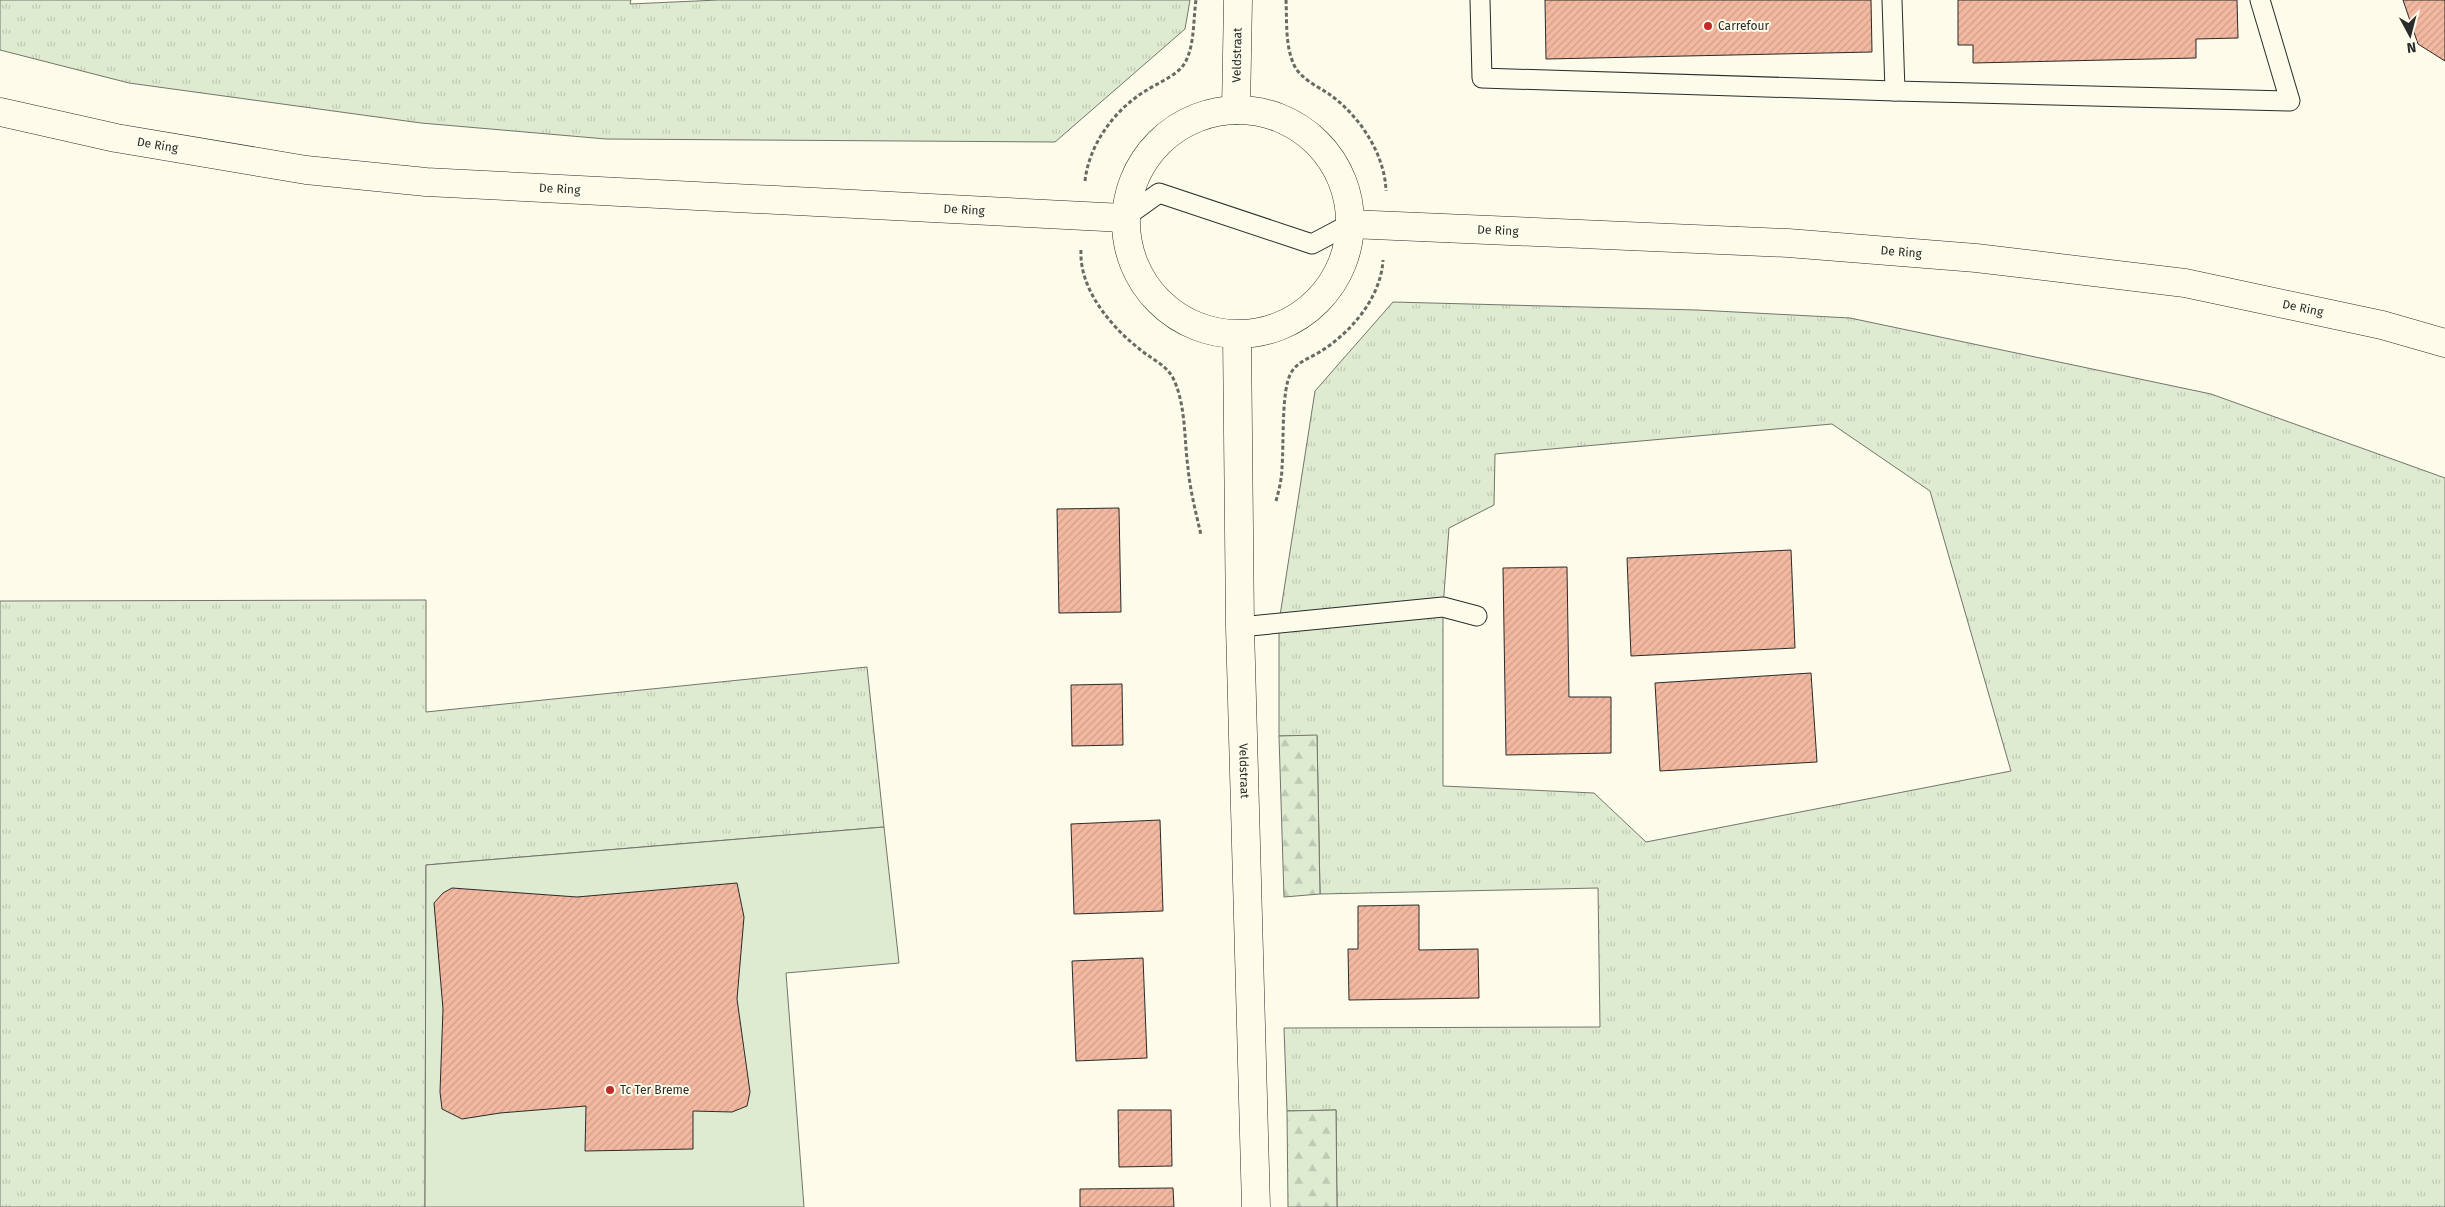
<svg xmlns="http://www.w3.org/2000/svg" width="2445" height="1207" viewBox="0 0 2445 1207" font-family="'Fira Sans',sans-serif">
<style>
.grass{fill:url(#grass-tufts);stroke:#74746e;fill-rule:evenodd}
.forest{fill:url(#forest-firs);stroke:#74746e}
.pitch{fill:#deebd1;stroke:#74746e}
.building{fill:url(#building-hatch);stroke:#2b2b2b}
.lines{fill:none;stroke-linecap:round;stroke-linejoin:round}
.lane-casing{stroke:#2b2b2b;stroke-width:21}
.secondary-casing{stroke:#2b2b2b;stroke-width:29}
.path{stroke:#6a6964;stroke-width:3;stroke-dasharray:4 2.5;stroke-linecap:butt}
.lane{stroke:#fdfbea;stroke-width:19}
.secondary{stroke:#fdfbea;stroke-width:28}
.poi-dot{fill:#c62828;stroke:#fdfbea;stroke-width:2}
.labels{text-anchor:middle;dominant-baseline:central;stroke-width:4;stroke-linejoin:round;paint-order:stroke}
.poi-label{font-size:12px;fill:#2b2b2b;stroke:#fdfbea;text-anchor:start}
.street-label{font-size:12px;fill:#2b2b2b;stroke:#fdfbea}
</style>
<defs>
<pattern id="grass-tufts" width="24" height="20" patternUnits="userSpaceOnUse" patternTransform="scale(1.25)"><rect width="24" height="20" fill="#deebd1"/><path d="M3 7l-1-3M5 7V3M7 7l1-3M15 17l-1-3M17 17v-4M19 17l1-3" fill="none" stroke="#bfcab4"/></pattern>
<pattern id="forest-firs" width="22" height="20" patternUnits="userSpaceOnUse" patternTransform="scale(1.25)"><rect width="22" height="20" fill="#deebd1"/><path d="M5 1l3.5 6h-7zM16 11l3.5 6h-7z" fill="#bfcab4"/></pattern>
<pattern id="building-hatch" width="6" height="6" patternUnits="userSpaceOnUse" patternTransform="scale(1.25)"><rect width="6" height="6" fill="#f2b8a0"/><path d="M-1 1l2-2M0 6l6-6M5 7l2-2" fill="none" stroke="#d09e8a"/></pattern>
</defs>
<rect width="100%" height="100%" fill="#fdfbea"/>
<g class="grass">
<path d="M0 0H631L630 4 718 0H1190L1185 29 1055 142 606 139 421 123 129 83 0 50Z"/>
<path d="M1393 302 1697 310 1850 318 2211 394 2445 478V1207H1337L1336 1110 1287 1111 1284 1028 1600 1027 1598 888 1320 894 1317 736H1279V622L1315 391ZM1832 424 1930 491 2011 771 1646 842 1594 793 1443 786V607L1449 528 1494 505 1495 454Z"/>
<path d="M426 600V712L867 667 884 827 426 865 425 1207H0V601Z"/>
</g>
<g class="forest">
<path d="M1317 735 1320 894 1284 897 1279 736Z"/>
<path d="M1336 1110 1337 1207H1288L1287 1111Z"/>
</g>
<path class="pitch" d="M884 827 899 963 786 973 804 1207H425L426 865Z"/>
<g class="building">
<path d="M1545 0H1871L1872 52 1546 59Z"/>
<path d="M1958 0H2237L2238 38 2196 39V58L1973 63V45H1958Z"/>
<path d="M2403 0H2445V61L2418 44Z"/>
<path d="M1119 508 1121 612 1059 613 1057 509Z"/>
<path d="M1791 550 1795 648 1631 656 1627 558Z"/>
<path d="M1567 567 1569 697H1611V753L1506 755 1503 568Z"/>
<path d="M1811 673 1817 762 1660 771 1655 683Z"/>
<path d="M1122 684 1123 745 1072 746 1071 685Z"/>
<path d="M1160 820 1163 911 1074 914 1071 824Z"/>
<path d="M737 883 744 917 737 999 750 1092 747 1106 732 1112 693 1111V1149L585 1151 586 1106 500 1113 462 1119 442 1109 440 1092 443 1009 434 903 443 893 452 888 577 897Z"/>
<path d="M1419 905V950L1478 949 1479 998 1349 1000 1348 949H1358V906Z"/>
<path d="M1143 958 1147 1058 1076 1061 1072 961Z"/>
<path d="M1118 1110H1171L1172 1166 1119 1167Z"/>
<path d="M1173 1188 1174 1207H1080V1189Z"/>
</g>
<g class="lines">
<defs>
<g id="lane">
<path d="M1480 0 1482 78 1895 91 2290 101 2260 0"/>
<path d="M1892 0 1895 91"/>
<path d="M1124 218 1159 193 1312 244 1350 224"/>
<path d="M1240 627 1443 607 1477 616"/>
</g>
<g id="secondary">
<path id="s1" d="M1236 110 1238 0"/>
<circle cx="1238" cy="222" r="112"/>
<path id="s2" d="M0 112 116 138 306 170 426 182 1124 218"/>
<path id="s3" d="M1350 224 1788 243 1976 258 2185 283 2382 325 2445 343"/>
<path id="s4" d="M1237 335 1240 627 1256 1207"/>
</g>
</defs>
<use href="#lane" class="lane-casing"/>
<use href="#secondary" class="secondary-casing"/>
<g class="path">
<path d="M1286 0C1287 21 1285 45 1294 65 1301 79 1317 86 1329 94 1359 115 1385 154 1386 191"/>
<path d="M1085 181C1089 144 1115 109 1147 90 1158 83 1173 77 1182 67 1195 51 1193 20 1196 0"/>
<path d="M1081 250C1079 290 1112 328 1142 351 1153 360 1165 364 1173 378 1186 404 1184 439 1188 468 1190 490 1196 513 1201 535"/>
<path d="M1276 501C1279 490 1282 478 1282 467 1284 445 1281 390 1291 373 1297 362 1308 359 1318 353 1350 334 1381 298 1383 260"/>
</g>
<use href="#lane" class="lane"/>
<use href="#secondary" class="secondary"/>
</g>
<g class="poi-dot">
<circle cx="1708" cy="26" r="5"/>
<circle cx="610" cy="1090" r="5"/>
</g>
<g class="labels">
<g class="poi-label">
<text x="1718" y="26">Carrefour</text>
<text x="620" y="1090">Tc Ter Breme</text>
</g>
<g class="street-label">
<text stroke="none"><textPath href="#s1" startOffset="55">Veldstraat</textPath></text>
<text stroke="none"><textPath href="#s2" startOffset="161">De Ring</textPath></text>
<text stroke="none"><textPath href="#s2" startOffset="566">De Ring</textPath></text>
<text stroke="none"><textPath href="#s2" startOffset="971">De Ring</textPath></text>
<text stroke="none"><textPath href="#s3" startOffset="148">De Ring</textPath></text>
<text stroke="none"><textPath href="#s3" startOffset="552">De Ring</textPath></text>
<text stroke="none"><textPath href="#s3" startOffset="958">De Ring</textPath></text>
<text stroke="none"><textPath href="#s4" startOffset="436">Veldstraat</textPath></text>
</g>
</g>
<g transform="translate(2410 35) rotate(173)" stroke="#fdfbea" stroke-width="4" paint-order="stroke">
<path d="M0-4L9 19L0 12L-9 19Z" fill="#2b2b2b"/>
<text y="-8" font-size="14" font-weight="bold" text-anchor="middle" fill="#2b2b2b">N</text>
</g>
</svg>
